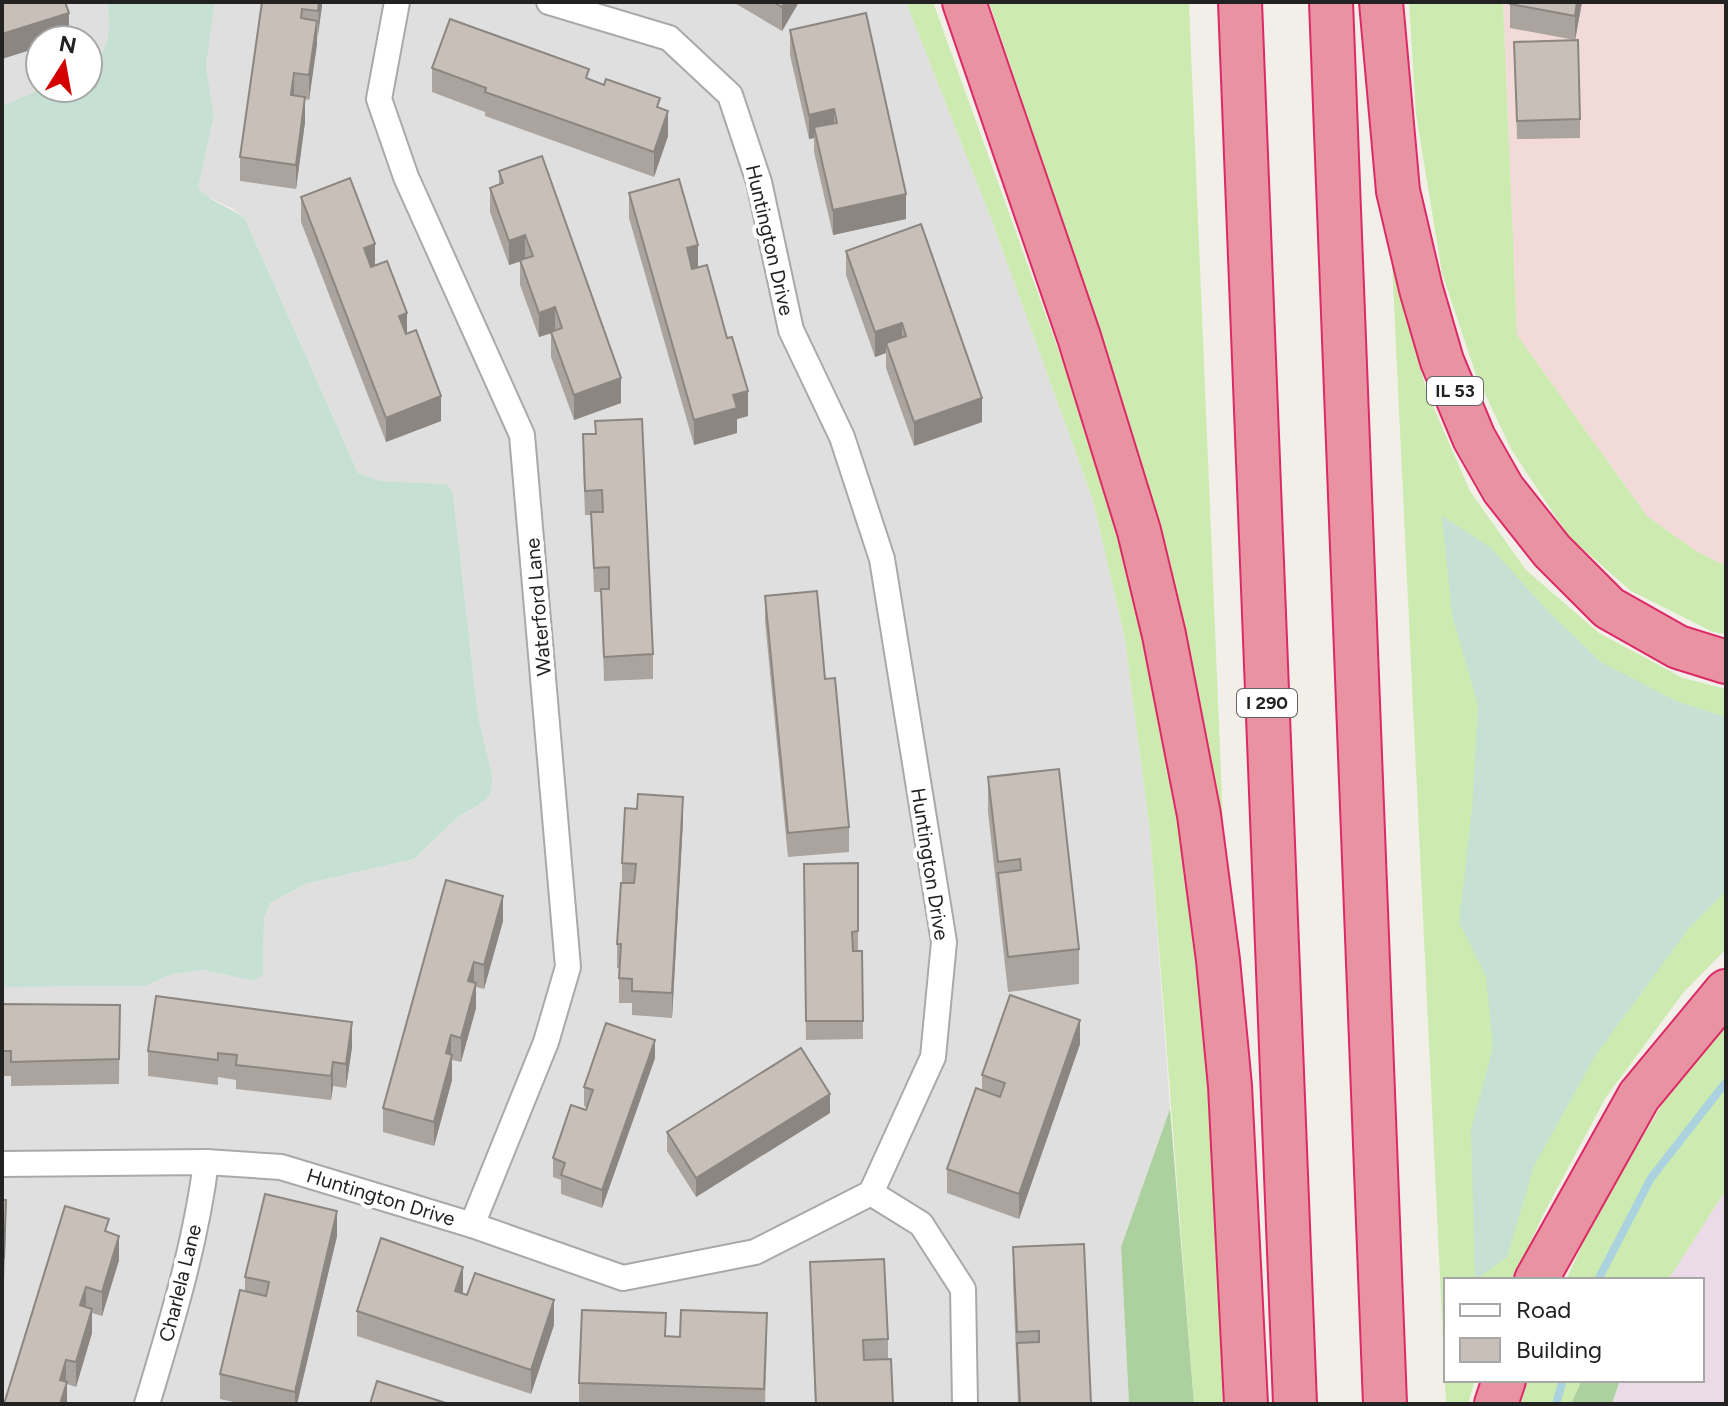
<svg xmlns="http://www.w3.org/2000/svg" width="1728" height="1406" viewBox="0 0 1728 1406" font-family="Figtree,sans-serif">
<style>
.residential{fill:#e0dfdf}
.commercial{fill:#f2dad9}
.industrial{fill:#ebdbe8}
.grass{fill:#cdebb0}
.forest{fill:#add19e}
.wetland{fill:#c6e0d4}
.lines{fill:none;stroke-linecap:round;stroke-linejoin:round}
.stream{stroke:#aad3df;stroke-width:8}
.minor-casing{stroke:#a9a9a9;stroke-width:28}
.motorway-casing{stroke:#dc2a67;stroke-width:46}
.minor{stroke:#fff;stroke-width:24}
.motorway{stroke:#e892a2;stroke-width:42}
.wall{fill:#aba49e}
.shaded-wall{fill:#8b8681}
.building{fill:#c7bfb8;stroke:#8b8681;stroke-width:2}
.labels{text-anchor:middle;dominant-baseline:central;stroke-width:8;stroke-linejoin:round;paint-order:stroke}
.shield{fill:#fff;stroke:#646464;stroke-width:2}
.shield-label{font-size:18px;font-weight:bold;fill:#222}
.street-label{font-size:20px;fill:#222;stroke:#fff}
</style>
<rect width="100%" height="100%" fill="#f2efe9"/>
<g class="residential">
<path d="M2 2H107L110 30 107 47 88 65V40H40V88H44L22 99 2 106Z"/>
<path d="M215 2H906L992 221 1093 500 1125 639 1150 832 1170 1109 1121 1247 1129 1404H2V987L145 986 172 974 203 970 255 981 263 975 264 919 270 903 305 884 414 859 458 817 486 800 492 774 478 716 453 493 446 484 381 481 358 473 245 219 233 209 204 195 198 188 214 116 206 66Z"/>
</g>
<path class="commercial" d="M1503 2H1726V566L1696 551 1647 516 1517 335Z"/>
<path class="industrial" d="M1726 1190V1404H1612L1620 1380H1702V1280H1668Z"/>
<g class="grass">
<path d="M906 2H933L1075 396 1113 513 1145 642 1172 772 1193 915 1205 1052 1214 1187 1223 1404H1194L1150 832 1125 639 1093 500 992 221Z"/>
<path d="M989 2H1189L1225 871 1192 668 1152 502 1106 350Z"/>
<path d="M1409 2H1503L1517 335 1647 516 1696 551 1726 566V634L1713 632 1631 591 1569 537 1511 449 1476 375 1442 273 1416 114Z"/>
<path d="M1392 262 1427 392 1470 491 1526 570 1599 633 1683 678 1726 689V949L1683 993 1606 1097 1543 1215 1513 1280H1446V1380H1475L1468 1404H1446Z"/>
<path d="M1726 1027V1190L1668 1280H1566L1596 1215 1670 1091Z"/>
<path d="M1524 1380H1582L1571 1404H1518Z"/>
</g>
<g class="forest">
<path d="M1170 1109 1194 1404H1129L1121 1247Z"/>
<path d="M1582 1380H1620L1612 1404H1571Z"/>
</g>
<g class="wetland">
<path d="M107 2H215L206 66 214 116 198 188C210 202 230 207 245 219L358 473 381 481 446 484 453 493 478 716 492 774 491 791 486 800 458 817 414 859 305 884 270 903 264 919 263 975 255 981 203 970 172 974 145 986 2 987V106L44 88H88V65C113 49 110 28 107 2Z"/>
<path d="M1442 516 1490 547 1549 612 1601 662 1676 701 1726 717V891L1689 928 1595 1056 1534 1166 1507 1257 1475 1280 1471 1130 1493 1047 1486 977 1459 922 1472 809 1478 705 1452 615Z"/>
</g>
<g class="lines">
<g class="stream">
<path d="M1598 1280 1651 1178 1726 1082"/>
<path d="M1556 1404 1563 1380"/>
</g>
<defs>
<g id="minor">
<path d="M397 2 379 99 406 177 522 435 568 967 546 1042 472 1225"/>
<path d="M2 1164 206 1162 281 1167 472 1225 623 1278 755 1252 871 1193 933 1057 944 942 882 559 842 437 791 330 759 182 730 95 669 38 549 2"/>
<path d="M871 1193 921 1224 963 1289 965 1404"/>
<path d="M147 1404C171 1325 196 1243 206 1162"/>
</g>
<g id="motorway">
<path d="M964 2 1079 337 1139 531 1164 635 1199 815 1218 960 1230 1086 1246 1404"/>
<path d="M1240 2 1295 1404"/>
<path d="M1331 2 1385 1404"/>
<path d="M1381 2 1398 191 1421 289 1442 361 1474 438 1503 489 1552 551 1609 608 1678 647 1726 662"/>
<path d="M1536 1280 1639 1096 1726 991"/>
<path d="M1496 1404 1504 1380"/>
</g>
</defs>
<use href="#minor" class="minor-casing"/>
<use href="#motorway" class="motorway-casing"/>
<use href="#minor" class="minor"/>
<use href="#motorway" class="motorway"/>
</g>
<g class="wall">
<path d="M262 2H322L309 100 305 99V122L296 189 240 181V157Z"/>
<path d="M733 2H799L782 31Z"/>
<path d="M1510 2H1582L1575 40 1510 28Z"/>
<path d="M790 30 906 219 833 235 814 152V138L809 139 790 55Z"/>
<path d="M1514 42 1580 119V138L1517 139Z"/>
<path d="M432 68 589 79 660 108 668 136 654 177 485 116V112L432 92Z"/>
<path d="M499 171 621 403 574 420 551 357V333L539 337 520 285V261L509 265 490 212V188L499 185Z"/>
<path d="M629 193 698 268 748 416 737 419V433L694 445 629 218Z"/>
<path d="M301 197 375 266 441 421 386 442 301 222Z"/>
<path d="M846 251 982 422 914 446 886 368V353L875 357 846 275Z"/>
<path d="M595 421 653 654V679L604 681 601 592H594L591 515H585L583 459V434H595Z"/>
<path d="M765 596 825 679 849 827V852L788 857 765 621Z"/>
<path d="M988 777 1079 949V984L1008 992 988 812Z"/>
<path d="M683 821 672 1018 632 1015V1003H619V968H617V944L622 883V863Z"/>
<path d="M858 863V950L862 951 863 1039 806 1040 804 864Z"/>
<path d="M446 880 503 921 484 989 476 987V1008L461 1062 452 1060V1080L434 1146 383 1132V1108Z"/>
<path d="M2 1004 120 1005 119 1084 11 1086V1076H2Z"/>
<path d="M1080 1044 1019 1219 947 1193V1169L982 1090V1075Z"/>
<path d="M352 1047 346 1088 333 1086 331 1100 236 1089V1080L218 1077V1085L148 1076V1051Z"/>
<path d="M655 1058 602 1208 561 1194V1180L553 1177V1158L586 1110 587 1107 584 1106V1087Z"/>
<path d="M830 1113 696 1197 667 1151V1132Z"/>
<path d="M2 1200 6 1225 4 1282H2Z"/>
<path d="M109 1232 119 1260 102 1316 92 1313V1333L76 1387 67 1384V1404H4Z"/>
<path d="M337 1236 297 1404H242L220 1399V1374L245 1291V1277Z"/>
<path d="M1013 1247 1091 1404H1018L1013 1282Z"/>
<path d="M810 1262 888 1339V1359L893 1404H815Z"/>
<path d="M463 1291 462 1294 554 1325 531 1394 357 1336V1311Z"/>
<path d="M666 1336 767 1337 765 1404H579V1383Z"/>
</g>
<g class="shaded-wall">
<path d="M319 2H322V6L318 36Z"/>
<path d="M785 2H799L782 31V7Z"/>
<path d="M1577 2H1582L1575 40V16Z"/>
<path d="M69 13V38L61 40H40V47L2 59V34Z"/>
<path d="M317 21V45L309 100V75Z"/>
<path d="M294 73V98L291 95Z"/>
<path d="M305 97V122L296 189V165Z"/>
<path d="M834 109V134L814 127V138L809 139V115Z"/>
<path d="M668 111V136L654 177V152Z"/>
<path d="M906 194V219L833 235V210Z"/>
<path d="M525 235V260L509 265V241Z"/>
<path d="M375 244V268L364 272V248Z"/>
<path d="M698 245V270L687 273V248Z"/>
<path d="M555 307V332L539 337V313Z"/>
<path d="M407 313V338L399 316Z"/>
<path d="M902 323V347L886 343V353L875 357V332Z"/>
<path d="M621 378V403L574 420V395Z"/>
<path d="M748 391V416L737 419V433L694 445V420L733 395Z"/>
<path d="M441 396V421L386 442V418Z"/>
<path d="M982 398V422L914 446V422Z"/>
<path d="M683 797V821L672 1018V993Z"/>
<path d="M503 896V921L484 989V965Z"/>
<path d="M474 962V986L468 981Z"/>
<path d="M476 983V1008L461 1062V1038Z"/>
<path d="M1080 1020V1044L1019 1219V1194Z"/>
<path d="M352 1022V1047L346 1088V1064Z"/>
<path d="M451 1035V1059L446 1053Z"/>
<path d="M655 1040V1058L602 1208V1190Z"/>
<path d="M452 1055V1080L434 1146V1122Z"/>
<path d="M333 1062V1086L331 1100V1076Z"/>
<path d="M830 1094V1113L696 1197V1178Z"/>
<path d="M337 1211V1236L297 1404H295V1392Z"/>
<path d="M119 1236V1260L102 1316V1292Z"/>
<path d="M463 1267V1291L455 1315V1291Z"/>
<path d="M86 1287V1311L80 1305Z"/>
<path d="M554 1300V1325L531 1394V1370Z"/>
<path d="M92 1309V1333L76 1387V1362Z"/>
<path d="M66 1360V1384L60 1380Z"/>
<path d="M67 1382V1404H60Z"/>
</g>
<g class="building">
<path d="M2 2H65L69 13 2 34Z"/>
<path d="M262 2H319L318 11 302 9 301 18 317 21 309 75 294 73 291 95 305 97 296 165 240 157Z"/>
<path d="M773 2H785L782 7Z"/>
<path d="M1510 2H1577L1575 16 1510 4Z"/>
<path d="M866 13 906 194 833 210 814 127 837 123 834 109 809 115 790 30Z"/>
<path d="M450 19 589 69 586 78 604 85 606 79 660 98 657 107 668 111 654 152 485 92 486 88 432 68Z"/>
<path d="M1578 40 1580 119 1517 121 1514 42Z"/>
<path d="M542 156 621 378 574 395 551 332 562 328 555 307 539 313 520 260 533 256 525 235 509 241 490 188 503 183 499 171Z"/>
<path d="M350 178 375 244 364 248 371 267 387 261 407 313 399 316 406 334 416 330 441 396 386 418 301 197Z"/>
<path d="M679 179 698 245 687 248 692 269 707 265 727 338 732 337 748 391 733 395 737 408 694 420 629 193Z"/>
<path d="M921 224 982 398 914 422 886 343 906 336 902 323 875 332 846 251Z"/>
<path d="M642 419 653 654 604 657 601 589H609V567L594 568 591 512H603L602 490 585 491 583 434H596L595 421Z"/>
<path d="M817 591 825 679 835 678 849 827 788 833 765 596Z"/>
<path d="M1059 769 1079 949 1008 957 998 873 1021 870 1020 859 998 862 988 777Z"/>
<path d="M638 794 683 797 672 993 632 991V979L619 978 621 944H617L621 883H634L636 864 622 863 625 808 637 809Z"/>
<path d="M858 863V931L852 932 853 951H862L863 1021H806L804 864Z"/>
<path d="M446 880 503 896 484 965 474 962 468 981 476 983 461 1038 451 1035 446 1053 452 1055 434 1122 383 1108Z"/>
<path d="M1010 995 1080 1020 1019 1194 947 1169 976 1088 1000 1097 1005 1083 982 1075Z"/>
<path d="M156 996 352 1022 346 1064 333 1062 331 1076 236 1065 237 1055 218 1053V1060L148 1051Z"/>
<path d="M2 1004 120 1005 119 1059 11 1062V1051H2Z"/>
<path d="M606 1023 655 1040 602 1190 561 1175 565 1163 553 1158 571 1105 586 1110 593 1090 584 1087Z"/>
<path d="M801 1048 830 1094 696 1178 667 1132Z"/>
<path d="M265 1194 337 1211 295 1392 220 1374 240 1290 266 1296 269 1282 245 1277Z"/>
<path d="M2 1200H6L4 1258H2Z"/>
<path d="M65 1206 109 1219 105 1231 119 1236 102 1292 86 1287 80 1305 92 1309 76 1362 66 1360 60 1380 67 1382 60 1404H4Z"/>
<path d="M381 1238 463 1267 455 1291 467 1295 475 1273 554 1300 531 1370 357 1311Z"/>
<path d="M1084 1244 1091 1404H1020L1017 1343 1039 1342V1331L1017 1332 1013 1247Z"/>
<path d="M884 1259 888 1339 863 1340 864 1360 891 1359 893 1404H816L810 1262Z"/>
<path d="M582 1310 666 1313 665 1336 680 1337 681 1310 767 1313 764 1389 579 1383Z"/>
<path d="M377 1381 449 1404H370Z"/>
</g>
<g class="labels">
<g class="shield">
<rect x="1427" y="377" width="56" height="28" rx="6"/>
<rect x="1237" y="689" width="60" height="28" rx="6"/>
</g>
<g class="shield-label">
<text x="1455" y="391">IL 53</text>
<text x="1267" y="703">I 290</text>
</g>
<g class="street-label">
<text transform="translate(770 240) rotate(77)">Huntington Drive</text>
<text transform="translate(538 607) rotate(-95)">Waterford Lane</text>
<text transform="translate(930 864) rotate(81)">Huntington Drive</text>
<text transform="translate(381 1197) rotate(17)">Huntington Drive</text>
<text transform="translate(180 1283) rotate(-76)">Charlela Lane</text>
</g>
</g>
<rect width="1728" height="1406" fill="none" stroke="#222222" stroke-width="8"/>
<rect x="1444" y="1278" width="260" height="104" fill="#ffffff" stroke="#a7a7a7" stroke-width="2"/>
<rect x="1460" y="1304" width="40" height="12" fill="#ffffff" stroke="#a7a7a7" stroke-width="2"/>
<text x="1516" y="1318" font-size="24" fill="#222222">Road</text>
<rect x="1460" y="1338" width="40" height="24" fill="#c7bfb8" stroke="#a7a7a7" stroke-width="2"/>
<text x="1516" y="1358" font-size="24" fill="#222222">Building</text>
<g transform="translate(64 64) rotate(11)"><circle r="38" fill="#ffffff" stroke="#a7a7a7" stroke-width="2"/>
<path d="M0-6L14 30L0 20L-14 30Z" fill="#d40000"/>
<text y="-12" font-size="22" font-weight="bold" text-anchor="middle" fill="#222222">N</text>
</g>
</svg>
